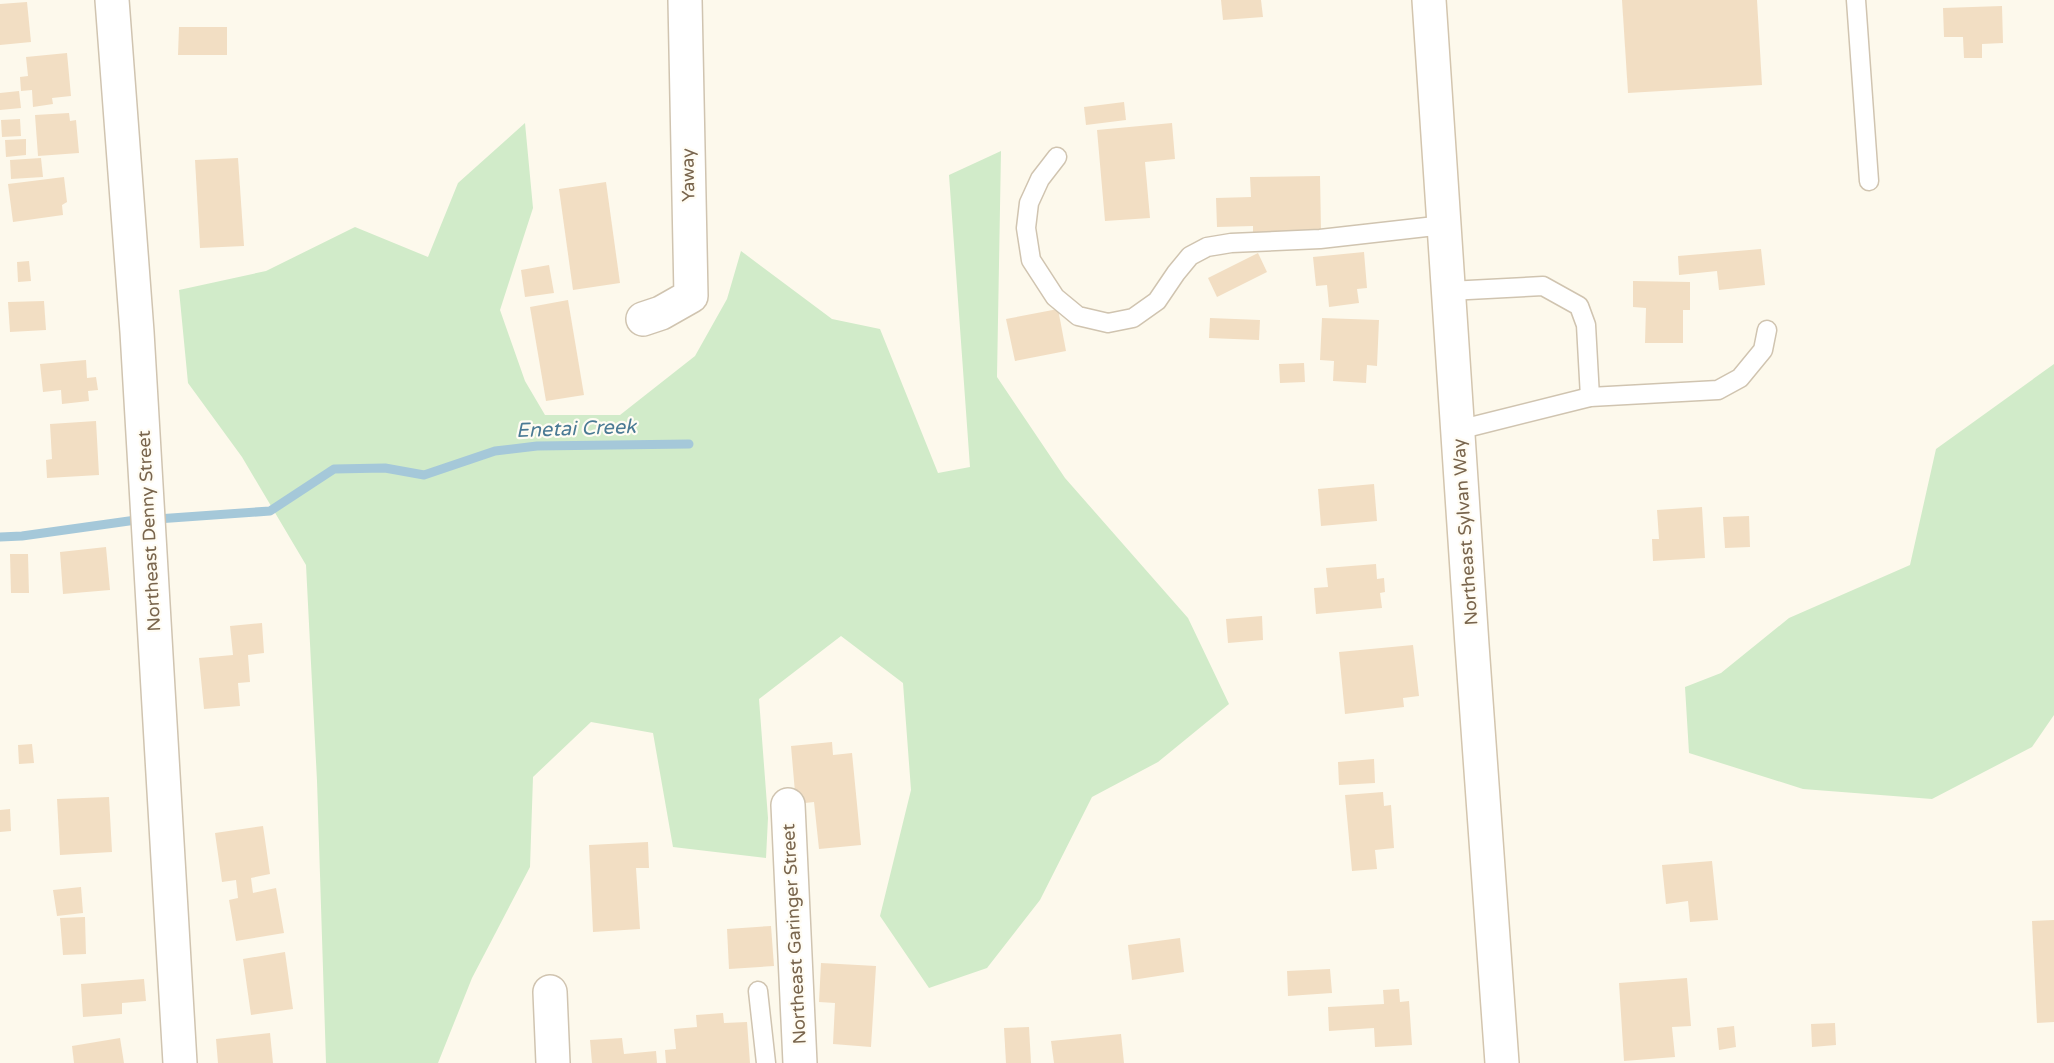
<svg xmlns="http://www.w3.org/2000/svg" width="2054" height="1063" viewBox="0 0 2054 1063" font-family="'Varela Round',sans-serif">
<style>
.green{fill:#d1ebc9}
.lines{fill:none;stroke-linecap:round;stroke-linejoin:round}
.stream{stroke:#a5c8d9;stroke-width:9}
.building{fill:#f2dec3}
.lane-casing{stroke:#d0c4b0;stroke-width:21}
.street-casing{stroke:#d0c4b0;stroke-width:36}
.secondary-casing{stroke:#d3c5ae;stroke-width:36}
.lane{stroke:#fff;stroke-width:18}
.street{stroke:#fff;stroke-width:33}
.secondary{stroke:#fff;stroke-width:33}
.labels{text-anchor:middle;dominant-baseline:central;stroke-width:4.5;stroke-linejoin:round;paint-order:stroke}
.street-label{font-size:18px;fill:#79654d;stroke:#fffcf3}
.water-label{font-size:20px;font-style:italic;fill:#4a7a94;stroke:#fffcf3}
</style>
<rect width="100%" height="100%" fill="#fdf9ec"/>
<g class="green">
<path d="M525 123 533 208 500 310 525 381 545 415H620L695 356 727 299 741 251 832 319 880 329 938 473 970 467 949 175 1001 151 997 377 1065 478 1188 618 1229 704 1158 762 1092 797 1040 900 987 968 929 988 880 916 911 790 903 683 841 636 759 699 768 818 766 858 673 847 653 733 591 722 533 777 530 867 472 978 438 1063H326L317 781 306 565 242 457 188 383 179 290 266 271 355 227 428 257 458 183Z"/>
<path d="M2054 364V715L2032 747 1932 799 1803 789 1689 753 1685 687 1721 673 1789 618 1910 565 1936 449Z"/>
</g>
<g class="lines">
<g class="stream">
<path d="M157 519 270 511 334 469 385 468 424 475 495 451 537 446 689 444"/>
<path d="M0 537 22 536 136 520"/>
</g>
</g>
<g class="building">
<path d="M1221 0H1261L1263 17 1223 20Z"/>
<path d="M1622 0H1757L1762 85 1628 93Z"/>
<path d="M27 2 31 42 0 45V4Z"/>
<path d="M2002 6 2003 43 1982 44V58H1964L1963 37H1944L1943 8Z"/>
<path d="M179 27H227V55H178Z"/>
<path d="M67 53 71 96 52 98 53 104 33 107 32 90 21 91 20 77 28 76 26 57Z"/>
<path d="M19 91 21 108 0 110V93Z"/>
<path d="M1124 102 1126 120 1086 125 1084 107Z"/>
<path d="M69 113 70 121 76 120 79 153 38 156 35 115Z"/>
<path d="M20 119 21 136 2 137 1 120Z"/>
<path d="M1172 123 1175 159 1145 162 1150 218 1105 221 1097 130Z"/>
<path d="M26 139V155L6 157 5 140Z"/>
<path d="M41 158 43 177 11 179 10 160Z"/>
<path d="M238 158 244 246 200 248 195 160Z"/>
<path d="M1320 176 1321 231 1253 233V226L1217 227 1216 198 1251 197 1250 177Z"/>
<path d="M64 177 67 202 62 205 63 215 13 222 8 184Z"/>
<path d="M606 182 620 283 573 290 559 189Z"/>
<path d="M1761 249 1765 285 1719 290 1717 271 1679 275 1678 256Z"/>
<path d="M1364 252 1367 288 1357 289 1359 303 1329 307 1327 285 1316 286 1313 257Z"/>
<path d="M1258 253 1267 272 1217 297 1208 278Z"/>
<path d="M29 261 31 281 18 282 17 262Z"/>
<path d="M549 265 554 293 525 297 521 270Z"/>
<path d="M1633 281 1690 282V310H1683V343H1645L1646 308 1633 307Z"/>
<path d="M568 300 584 395 546 401 530 307Z"/>
<path d="M44 301 46 330 10 332 8 302Z"/>
<path d="M1058 309 1066 351 1015 361 1006 319Z"/>
<path d="M1210 318 1260 320 1259 340 1209 338Z"/>
<path d="M1322 318 1379 320 1377 366 1367 365 1366 383 1333 381 1334 361 1320 360Z"/>
<path d="M86 360 87 378 96 377 98 390 88 391 89 401 62 404 61 390 43 392 40 364Z"/>
<path d="M1304 363 1305 382 1280 383 1279 364Z"/>
<path d="M96 421 99 475 47 478 46 460 52 459 50 424Z"/>
<path d="M1374 484 1377 521 1321 526 1318 489Z"/>
<path d="M1702 507 1705 558 1653 561 1652 539H1659L1657 510Z"/>
<path d="M1749 516 1750 547 1725 548 1723 517Z"/>
<path d="M106 547 110 590 63 594 60 552Z"/>
<path d="M10 554H28L29 593H11Z"/>
<path d="M1376 564 1377 579 1384 578 1385 592 1380 593 1382 608 1316 614 1314 588 1328 587 1326 568Z"/>
<path d="M1262 616 1263 640 1228 643 1226 619Z"/>
<path d="M262 623 264 653 248 655 250 682 238 683 240 706 204 709 199 658 233 655 230 626Z"/>
<path d="M1413 645 1419 696 1403 698 1404 707 1345 714 1339 652Z"/>
<path d="M832 742 833 755 852 753 861 845 819 849 814 802 796 804 791 746Z"/>
<path d="M32 744 34 763 19 764 18 745Z"/>
<path d="M1374 759 1375 783 1339 785 1338 762Z"/>
<path d="M1383 792 1384 806 1391 805 1394 848 1375 850 1377 869 1352 871 1345 795Z"/>
<path d="M109 797 112 852 60 855 57 799Z"/>
<path d="M10 809 11 831 0 832V810Z"/>
<path d="M263 826 270 874 251 878 253 893 276 888 284 933 236 941 229 900 238 898 236 880 222 882 215 833Z"/>
<path d="M648 842 649 868H636L640 929 593 932 589 845Z"/>
<path d="M1712 861 1718 920 1690 922 1688 901 1666 904 1662 865Z"/>
<path d="M81 887 83 913 57 916 53 890Z"/>
<path d="M85 917 86 954 63 955 60 918Z"/>
<path d="M2054 920V1022L2037 1023 2032 921Z"/>
<path d="M771 926 774 966 729 969 727 929Z"/>
<path d="M1180 938 1184 972 1132 980 1128 945Z"/>
<path d="M285 952 293 1009 251 1015 243 959Z"/>
<path d="M821 963 876 966 871 1047 833 1044 835 1003 819 1002Z"/>
<path d="M1330 969 1332 993 1288 996 1287 971Z"/>
<path d="M1687 978 1691 1026 1672 1027 1675 1057 1624 1061 1619 983Z"/>
<path d="M144 979 146 1001 122 1003V1014L83 1017 81 984Z"/>
<path d="M1399 989 1400 1002 1409 1001 1412 1045 1375 1047 1374 1028 1329 1031 1328 1007 1384 1004 1383 990Z"/>
<path d="M723 1013 724 1023 747 1022 750 1063H666L665 1050 676 1049 674 1029 697 1027 696 1015Z"/>
<path d="M1835 1023 1836 1045 1812 1047 1811 1024Z"/>
<path d="M1734 1026 1736 1047 1719 1050 1717 1028Z"/>
<path d="M1029 1027 1031 1063H1006L1004 1028Z"/>
<path d="M270 1033 273 1063H218L216 1039Z"/>
<path d="M1121 1034 1124 1063H1054L1051 1041Z"/>
<path d="M120 1038 124 1063H74L72 1046Z"/>
<path d="M622 1038 624 1054 656 1051 657 1063H592L590 1040Z"/>
</g>
<g class="lines">
<defs>
<g id="lane">
<path d="M1856 0 1869 181"/>
<path d="M1057 157 1040 179 1029 203 1026 228 1031 260 1055 297 1078 316 1108 323 1133 318 1157 301 1176 273 1190 256 1207 247 1231 243 1320 239 1444 225"/>
<path d="M1449 291 1543 286 1579 306 1586 325 1590 397"/>
<path d="M1458 430 1590 397 1718 390 1740 378 1763 350 1767 330"/>
<path d="M758 991 766 1063"/>
</g>
<g id="street">
<path d="M112 0 137 332 180 1063"/>
<path d="M643 319 661 313 691 296 685 0"/>
<path d="M788 805 800 1063"/>
<path d="M550 992 553 1063"/>
</g>
<path id="secondary" d="M1429 0 1472 645 1502 1063"/>
</defs>
<use href="#lane" class="lane-casing"/>
<use href="#street" class="street-casing"/>
<use href="#secondary" class="secondary-casing"/>
<use href="#lane" class="lane"/>
<use href="#street" class="street"/>
<use href="#secondary" class="secondary"/>
</g>
<g class="labels">
<g class="street-label">
<text transform="translate(688 175) rotate(-91)">Yaway</text>
<text transform="translate(149 531) rotate(-93)">Northeast Denny Street</text>
<text transform="translate(1465 532) rotate(-94)">Northeast Sylvan Way</text>
<text transform="translate(794 934) rotate(-93)">Northeast Garinger Street</text>
</g>
<g class="water-label">
<text transform="translate(576 429) rotate(-2)">Enetai Creek</text>
</g>
</g>
</svg>
